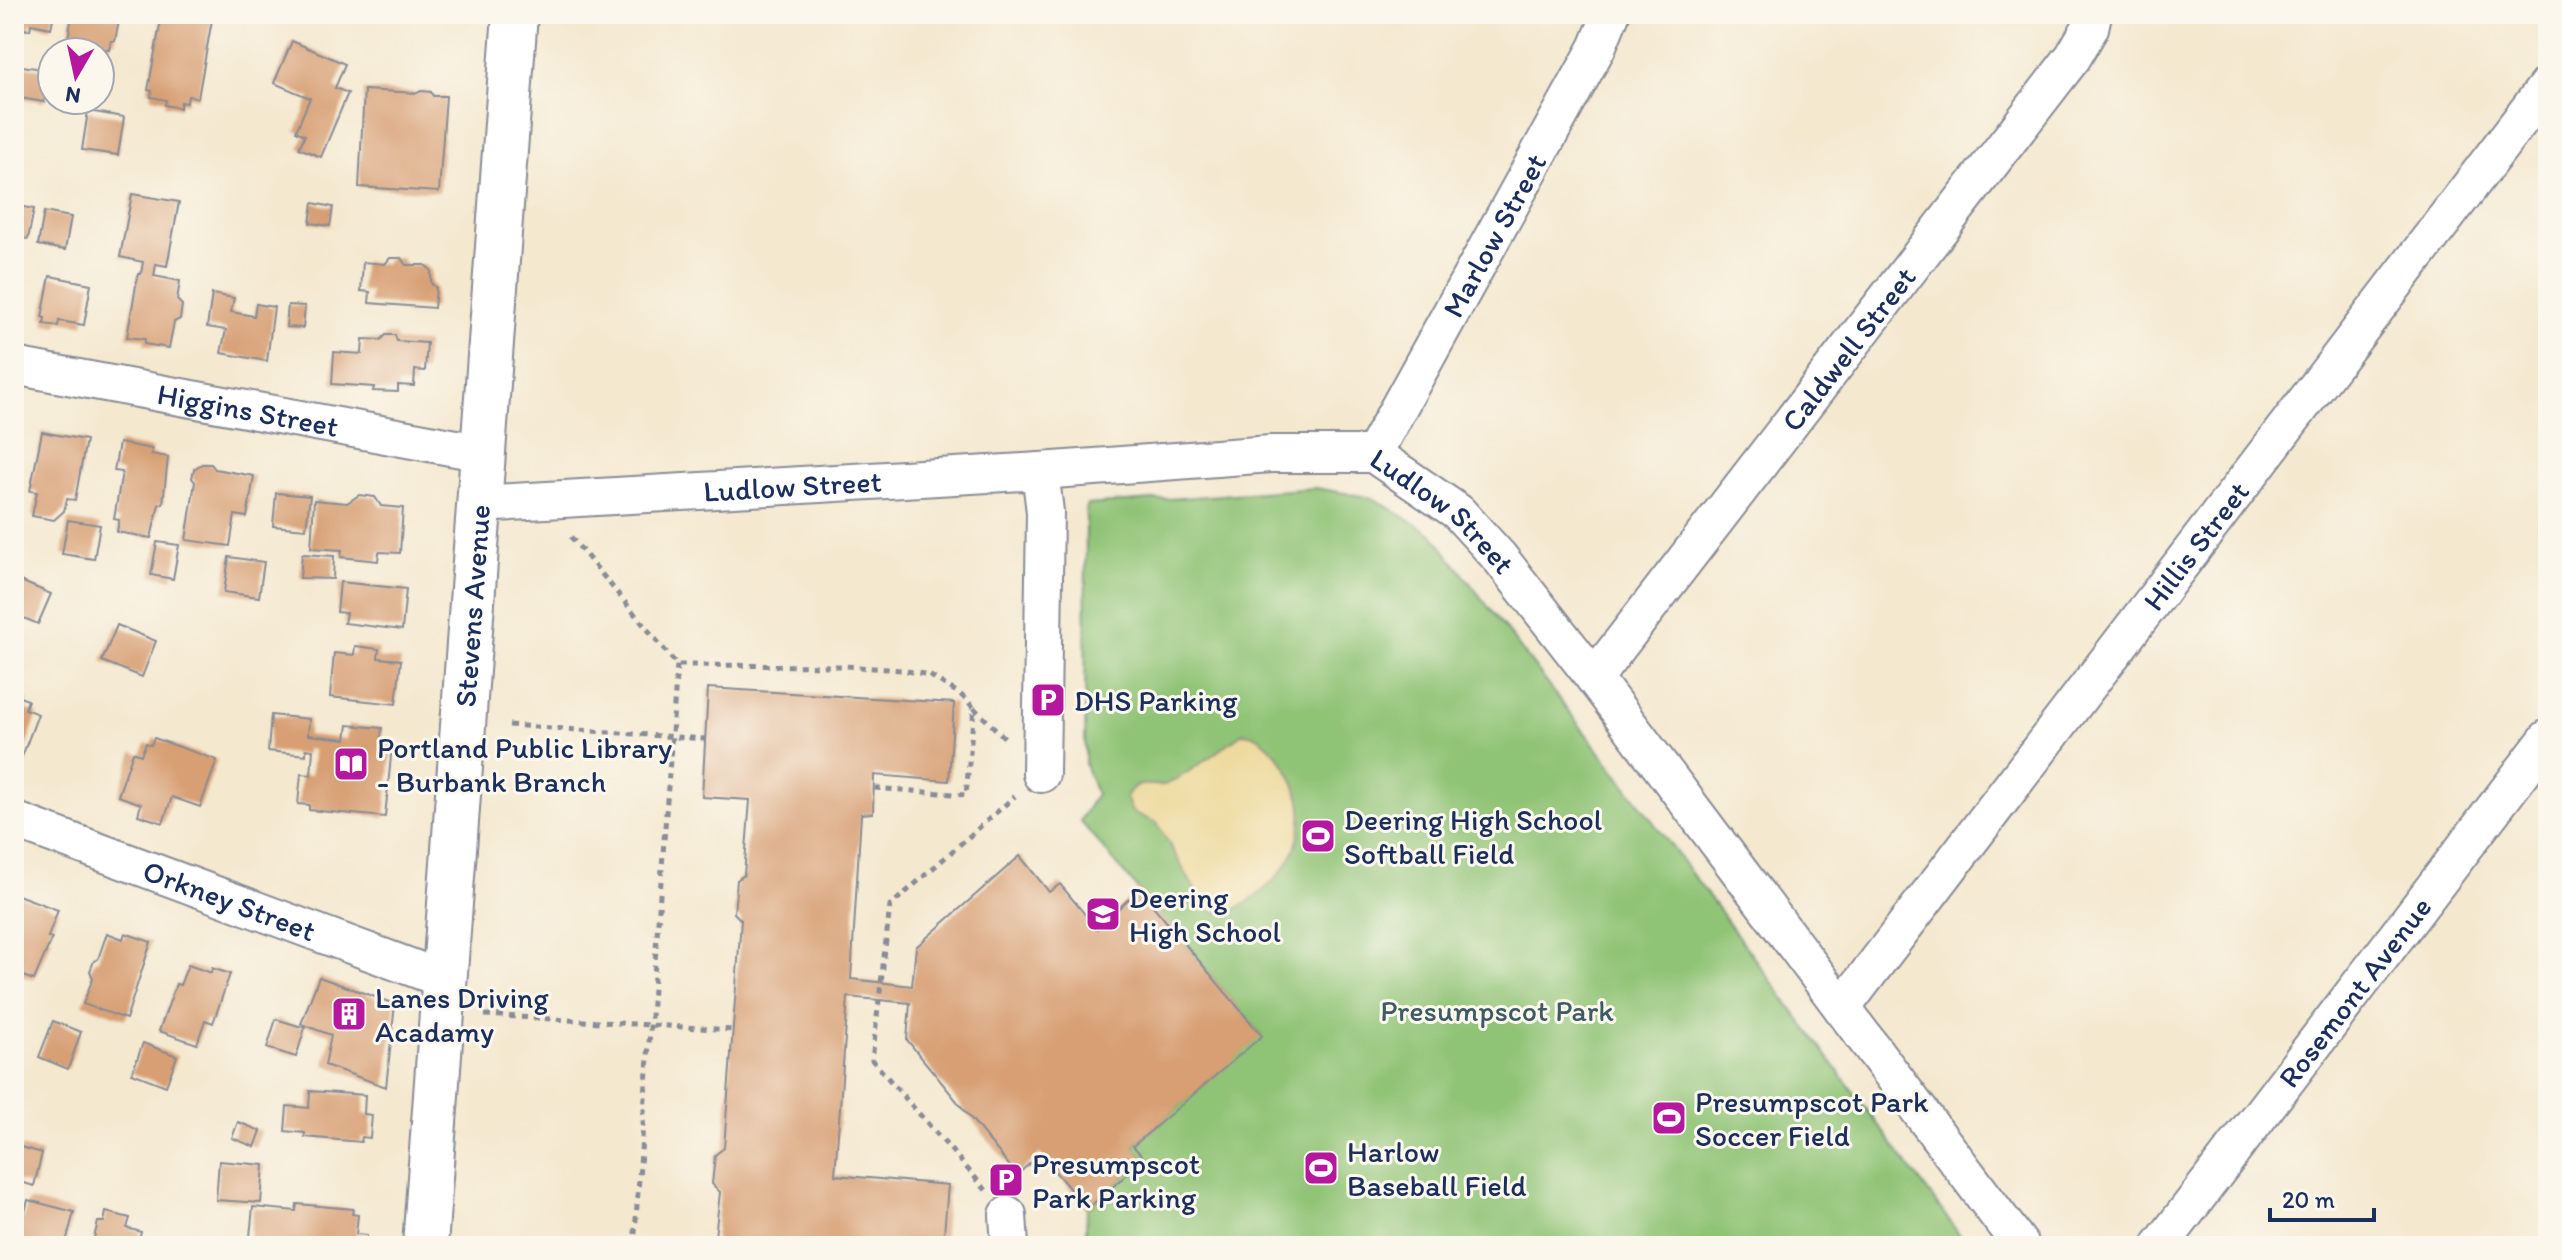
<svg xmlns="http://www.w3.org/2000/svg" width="2562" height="1260" viewBox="0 0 2562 1260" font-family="Itim,sans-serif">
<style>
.green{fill:#8fc374;stroke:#557969;stroke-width:2}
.sand{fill:#eeda9e;stroke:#84847e;stroke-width:2}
.building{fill:#d79f73}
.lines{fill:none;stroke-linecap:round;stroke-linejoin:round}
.minor-casing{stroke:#888c96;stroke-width:40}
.major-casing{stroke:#888c96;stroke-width:48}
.path{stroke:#888c96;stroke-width:5;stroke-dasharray:6 6;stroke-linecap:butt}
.minor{stroke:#fff;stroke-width:36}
.major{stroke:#fff;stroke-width:44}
.labels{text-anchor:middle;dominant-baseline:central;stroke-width:6;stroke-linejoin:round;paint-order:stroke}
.street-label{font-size:30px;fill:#1b2f5e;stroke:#fbf7ec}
.poi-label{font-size:30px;fill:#1b2f5e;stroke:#fbf7ec;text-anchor:start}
.park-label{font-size:30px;fill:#3e5b65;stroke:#fbf7ec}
</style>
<rect width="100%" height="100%" fill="#fbf7ec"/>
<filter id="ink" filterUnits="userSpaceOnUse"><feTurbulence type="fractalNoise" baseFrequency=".0125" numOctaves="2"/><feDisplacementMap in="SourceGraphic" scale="16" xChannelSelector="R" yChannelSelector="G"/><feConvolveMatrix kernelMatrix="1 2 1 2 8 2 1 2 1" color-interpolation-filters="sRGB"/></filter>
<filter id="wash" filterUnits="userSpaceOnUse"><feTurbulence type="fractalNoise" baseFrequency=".006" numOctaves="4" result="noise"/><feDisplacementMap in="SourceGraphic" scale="32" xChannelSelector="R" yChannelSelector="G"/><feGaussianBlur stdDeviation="1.8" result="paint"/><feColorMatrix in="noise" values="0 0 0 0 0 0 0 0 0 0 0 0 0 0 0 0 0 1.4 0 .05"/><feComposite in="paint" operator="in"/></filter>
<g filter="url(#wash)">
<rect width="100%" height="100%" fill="#f4e8cf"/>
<path class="green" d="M1316 488 1373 498 1433 535 1640 804 1968 1246H1085L1087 1209 1145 1159 1133 1146 1261 1035 1080 821 1096 794 1085 764 1086 505Z"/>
<path class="sand" d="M1243 733C1259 734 1268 744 1278 756 1321 809 1301 869 1246 903 1233 911 1221 917 1206 909L1157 823 1132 812 1126 798C1134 778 1148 787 1164 785 1177 783 1228 743 1243 733Z"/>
<g id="blocks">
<g class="building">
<path d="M14 14H54L51 28 31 24 30 30 16 28Z"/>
<path d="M72 14 120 16 115 41H111L109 50 85 46 84 52H66Z"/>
<path d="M162 14H213L198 98 188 96 187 103 181 102 180 108 165 105 166 100 151 97 152 91 148 90Z"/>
<path d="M292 41 345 64 335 88 348 93 321 157 299 148 305 135 296 131 310 98 274 83Z"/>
<path d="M16 65 49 70 44 102 14 97Z"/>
<path d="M364 90 417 93 421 91 431 92 433 96H446L439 192 359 187Z"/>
<path d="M88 111 124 117 118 155 82 150Z"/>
<path d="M132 194 179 202 167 266 156 264 154 276 180 281 177 300 182 305 180 319 174 322 169 348 144 344 145 339 127 337 138 274H141L143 262 120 257Z"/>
<path d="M313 203 333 207 330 226 310 223Z"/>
<path d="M14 205 34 209 28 239 14 237Z"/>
<path d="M44 212 71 217 65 250 38 245Z"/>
<path d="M390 258H401L406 265H425L431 270V283L436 288 434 308 369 303 370 292 361 291 363 262 385 264Z"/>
<path d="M50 276 91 284 84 325 59 321 58 326 44 324 45 318 42 317Z"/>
<path d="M212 294 234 298 231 312 254 316 256 304 274 307 267 361 221 353 226 330 207 327Z"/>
<path d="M288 305 305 306 303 328 286 327Z"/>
<path d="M386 335H395L397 341 427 343 425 371 415 370 414 386 398 385V392L373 391 374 387 332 384 334 352 362 354 363 339 381 340Z"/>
<path d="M42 432 86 440 75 500 67 499 64 511 54 520 32 516 37 492 30 491Z"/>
<path d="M119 443 152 449 151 454 168 457 163 504H159L151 538 117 532 119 520 114 519 122 472 114 471Z"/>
<path d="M202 464H211L215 469 254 476 247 517 235 515 230 546 186 540 195 482 192 478 194 469Z"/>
<path d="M276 493 310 496 306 529 273 526Z"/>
<path d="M359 495 375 497 381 506 403 508 400 553 379 552 378 561 341 557 342 550 311 548 314 500 347 503Z"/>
<path d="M68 520 100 525 94 559 62 554Z"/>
<path d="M157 542 179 545 173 579 151 575Z"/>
<path d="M302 554 334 556 333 579 300 578Z"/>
<path d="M229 557 264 562 259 597 224 592Z"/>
<path d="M18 580 51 594 38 624 14 614V591Z"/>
<path d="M340 582 406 589 402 630 344 623 346 613 337 612Z"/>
<path d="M117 625 156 641 142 677 102 661Z"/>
<path d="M355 646 379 649 378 658 401 660 396 704 330 697 334 653 354 655Z"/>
<path d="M708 688 954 703 949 781 874 775 873 813 861 814 851 979 912 986 916 947 1020 856 1049 892 1060 884 1097 929 1139 889 1262 1036 1133 1146 1145 1159 1087 1209 1040 1154 1017 1175 907 1040 910 1003 848 997 835 1175 948 1185 943 1246H714L720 1192 712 1184 715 1155 724 1148 741 920 734 913 737 880 744 875 750 800 702 797Z"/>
<path d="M14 695 28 700 25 709 38 714 17 770 14 769Z"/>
<path d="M271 715 309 719 308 735 346 739 348 725 382 728 380 745 392 746 385 817 309 810V805L298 804 301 774 311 775 313 750 306 749V755L268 751Z"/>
<path d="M154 738 217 760 200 807 172 797 163 823 138 815 141 804 118 796 133 752 141 755 146 743 151 745Z"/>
<path d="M18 895 58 910 48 937 52 938 34 980 14 973V905Z"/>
<path d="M107 933 123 939 125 933 151 942 126 1019 83 1004 93 978 90 971 94 961 98 959Z"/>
<path d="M188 965 211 973 212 968 230 974 213 1023 205 1020 197 1044 159 1031 176 984 180 985Z"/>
<path d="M319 977 395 1004 386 1087 325 1065 331 1035 301 1024Z"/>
<path d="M276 1019 305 1028 296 1057 267 1048Z"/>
<path d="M53 1021 81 1032 68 1069 39 1057Z"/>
<path d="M143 1043 177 1056 166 1086 132 1073Z"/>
<path d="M310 1091 365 1095 364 1114 372 1115 370 1138 362 1137 361 1142 305 1137V1133L285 1131 287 1106 309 1108Z"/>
<path d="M238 1122 261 1131 255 1147 232 1138Z"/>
<path d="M21 1147 42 1153 34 1186 14 1180Z"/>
<path d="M219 1161 264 1165 261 1203 216 1200Z"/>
<path d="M28 1200 74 1212 65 1246H16Z"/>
<path d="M297 1204 353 1209 352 1214 358 1215 356 1234 367 1235V1246H249L253 1207 296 1211Z"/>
<path d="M106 1212 130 1218 127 1228 141 1232 138 1246H92L98 1222H104Z"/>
</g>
</g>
</g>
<g filter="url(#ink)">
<use href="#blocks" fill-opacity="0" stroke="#888c96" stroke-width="2"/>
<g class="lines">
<defs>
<g id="minor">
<path id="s1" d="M14 366 483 453"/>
<path id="s2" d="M1373 454 1597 48 1611 14"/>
<path d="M1040 471 1045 512 1041 774"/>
<path id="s3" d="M479 504 1040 471 1271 454H1373L1458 512 1500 558 1594 678 2021 1246"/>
<path id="s4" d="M1594 678 2073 57 2090 28 2093 14"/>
<path id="s5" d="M14 820 445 980"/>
<path id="s6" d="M1842 1008 2548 84"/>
<path d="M1008 1215 1010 1246"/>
<path id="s7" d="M2160 1246 2548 738"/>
</g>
<g id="major">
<path id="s8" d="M425 1246 515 14"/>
</g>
</defs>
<use href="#minor" class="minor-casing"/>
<use href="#major" class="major-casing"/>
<g class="path">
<path d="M571 537 677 665 845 666 902 670 929 675 960 694 974 708 966 795 874 788"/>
<path d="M974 708 1007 740"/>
<path d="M509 725 705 739"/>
<path d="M485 1015 733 1030"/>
<path d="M986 1190 872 1060 890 906 1015 796"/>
<path d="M634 1246 677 665"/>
</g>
<use href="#minor" class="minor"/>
<use href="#major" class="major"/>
</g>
</g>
<defs>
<symbol id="parking-square" viewBox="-11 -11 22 22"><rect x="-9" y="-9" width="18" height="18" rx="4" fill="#b5179e" stroke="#fbf7ec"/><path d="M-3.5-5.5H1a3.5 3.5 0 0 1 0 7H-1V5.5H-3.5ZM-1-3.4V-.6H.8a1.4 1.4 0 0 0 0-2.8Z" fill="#fff"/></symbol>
<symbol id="library-square" viewBox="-11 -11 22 22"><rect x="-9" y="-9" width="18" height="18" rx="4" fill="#b5179e" stroke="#fbf7ec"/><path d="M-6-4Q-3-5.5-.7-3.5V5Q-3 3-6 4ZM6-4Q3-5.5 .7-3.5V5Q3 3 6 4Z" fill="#fff"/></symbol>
<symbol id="stadium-square" viewBox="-11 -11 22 22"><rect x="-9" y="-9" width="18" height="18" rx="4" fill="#b5179e" stroke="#fbf7ec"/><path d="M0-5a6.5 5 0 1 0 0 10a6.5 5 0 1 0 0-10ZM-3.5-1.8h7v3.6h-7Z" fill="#fff"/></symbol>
<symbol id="school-square" viewBox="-11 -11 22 22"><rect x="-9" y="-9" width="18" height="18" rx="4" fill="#b5179e" stroke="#fbf7ec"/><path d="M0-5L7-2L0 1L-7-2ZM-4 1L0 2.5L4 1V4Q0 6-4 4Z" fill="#fff"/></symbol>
<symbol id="building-square" viewBox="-11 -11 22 22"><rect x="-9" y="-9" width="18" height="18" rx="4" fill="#b5179e" stroke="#fbf7ec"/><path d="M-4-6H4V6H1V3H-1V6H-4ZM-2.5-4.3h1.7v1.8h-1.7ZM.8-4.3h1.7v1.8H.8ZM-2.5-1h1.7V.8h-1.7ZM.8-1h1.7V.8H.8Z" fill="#fff"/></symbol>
</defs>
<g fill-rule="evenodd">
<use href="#parking-square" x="1028" y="680" width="40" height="40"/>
<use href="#library-square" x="331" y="744" width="40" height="40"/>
<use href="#stadium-square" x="1298" y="816" width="40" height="40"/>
<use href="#school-square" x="1083" y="894" width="40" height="40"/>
<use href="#building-square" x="329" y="994" width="40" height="40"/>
<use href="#stadium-square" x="1649" y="1098" width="40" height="40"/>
<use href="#stadium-square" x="1301" y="1148" width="40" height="40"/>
<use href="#parking-square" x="986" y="1160" width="40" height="40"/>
</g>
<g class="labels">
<g class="street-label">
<text stroke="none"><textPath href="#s2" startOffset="250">Marlow Street</textPath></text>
<text stroke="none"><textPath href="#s4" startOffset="416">Caldwell Street</textPath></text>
<text stroke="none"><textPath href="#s1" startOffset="238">Higgins Street</textPath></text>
<text stroke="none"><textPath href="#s3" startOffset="314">Ludlow Street</textPath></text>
<text stroke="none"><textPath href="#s3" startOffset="986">Ludlow Street</textPath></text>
<text stroke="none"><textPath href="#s6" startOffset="582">Hillis Street</textPath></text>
<text stroke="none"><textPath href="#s8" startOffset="642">Stevens Avenue</textPath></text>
<text stroke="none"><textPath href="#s5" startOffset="230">Orkney Street</textPath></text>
<text stroke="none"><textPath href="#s7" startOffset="320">Rosemont Avenue</textPath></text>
</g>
<g class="poi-label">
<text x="1074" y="700">DHS Parking</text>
<text x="377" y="747">Portland Public Library<tspan x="377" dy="34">- Burbank Branch</tspan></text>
<text x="1344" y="819">Deering High School<tspan x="1344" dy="34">Softball Field</tspan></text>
<text x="1129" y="897">Deering<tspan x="1129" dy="34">High School</tspan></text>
<text x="375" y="997">Lanes Driving<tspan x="375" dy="34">Acadamy</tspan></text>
<text x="1695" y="1101">Presumpscot Park<tspan x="1695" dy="34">Soccer Field</tspan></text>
<text x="1347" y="1151">Harlow<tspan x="1347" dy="34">Baseball Field</tspan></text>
<text x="1032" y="1163">Presumpscot<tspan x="1032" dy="34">Park Parking</tspan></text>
</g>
<g class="park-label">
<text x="1497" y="1010">Presumpscot Park</text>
</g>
</g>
<rect width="2562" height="1260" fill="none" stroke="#fbf7ec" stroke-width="48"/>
<g transform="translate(76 76) rotate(189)"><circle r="38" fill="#fbf7ec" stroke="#a1a7b3" stroke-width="2"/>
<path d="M0-6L14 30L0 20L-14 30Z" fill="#b5179e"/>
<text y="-12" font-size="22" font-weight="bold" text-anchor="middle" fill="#1b2f5e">N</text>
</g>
<path d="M2270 1208v12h104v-12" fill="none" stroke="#1b2f5e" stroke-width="4"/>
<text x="2282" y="1208" font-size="24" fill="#1b2f5e" stroke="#fbf7ec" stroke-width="6" paint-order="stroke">20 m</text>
</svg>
